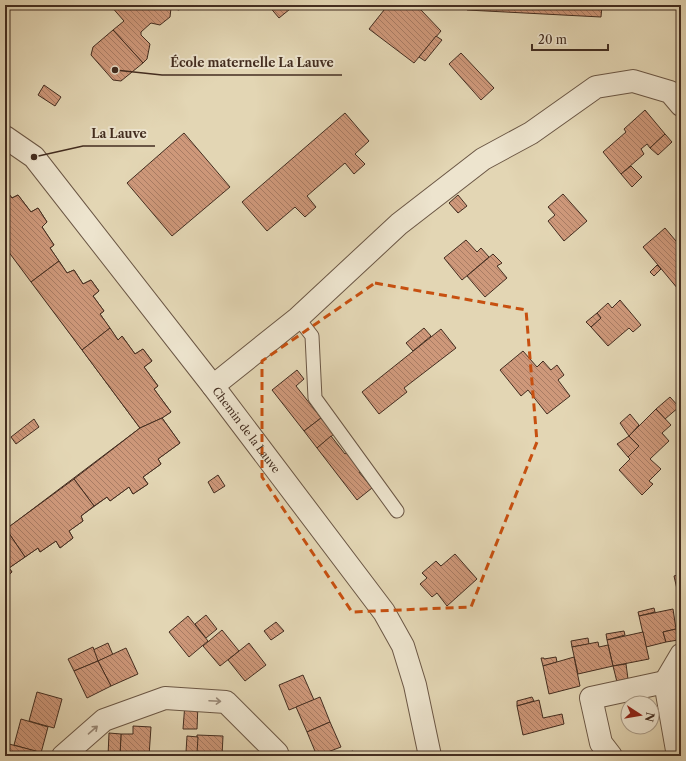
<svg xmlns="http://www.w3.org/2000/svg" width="686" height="761" viewBox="0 0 686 761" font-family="'Libre Caslon Text',serif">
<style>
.building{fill:url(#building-back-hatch);stroke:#432d20}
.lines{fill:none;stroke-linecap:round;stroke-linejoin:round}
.lane-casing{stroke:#6b5745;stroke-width:15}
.street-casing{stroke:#6b5745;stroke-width:24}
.lane{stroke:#ede4ce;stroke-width:13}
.street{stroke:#ede4ce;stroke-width:22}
.oneway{stroke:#988877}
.marked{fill:none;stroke:#c75010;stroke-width:3;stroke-dasharray:8 5;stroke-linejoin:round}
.labels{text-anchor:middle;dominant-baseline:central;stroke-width:4;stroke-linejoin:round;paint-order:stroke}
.street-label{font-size:11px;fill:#432d20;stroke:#ede4ce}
.leader{fill:none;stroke:#432d20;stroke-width:1.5}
.callout-dot{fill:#432d20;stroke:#ede4ce;stroke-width:1.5}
.callout-label{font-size:12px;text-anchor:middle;font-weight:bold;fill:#432d20;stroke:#ede4ce;stroke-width:4;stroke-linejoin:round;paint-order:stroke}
</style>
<defs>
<pattern id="building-back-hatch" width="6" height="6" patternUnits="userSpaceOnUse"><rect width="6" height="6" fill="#ce987a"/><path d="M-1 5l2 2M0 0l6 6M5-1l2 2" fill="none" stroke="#a97c64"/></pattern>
</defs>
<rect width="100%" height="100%" fill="#e3d6b4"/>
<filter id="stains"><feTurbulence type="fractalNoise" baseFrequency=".005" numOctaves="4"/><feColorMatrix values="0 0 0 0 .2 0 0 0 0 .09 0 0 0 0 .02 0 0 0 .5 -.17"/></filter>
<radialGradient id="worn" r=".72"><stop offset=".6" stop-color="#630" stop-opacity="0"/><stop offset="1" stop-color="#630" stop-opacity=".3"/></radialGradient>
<g class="building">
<path d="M110 5H185L179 10 171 8 170 17 160 25 151 23 141 32V35L150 44 147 59 143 63 113 30 124 21Z"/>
<path d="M268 5H295L279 18Z"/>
<path d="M388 5H412L421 10 441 31 414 63 369 29Z"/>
<path d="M467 5H602L601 17 467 10Z"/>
<path d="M113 30 143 63 121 81 113 80 91 55 93 47Z"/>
<path d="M436 36 442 40 425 61 419 57Z"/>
<path d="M461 53 494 88 481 100 449 64Z"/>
<path d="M44 85 61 97 55 106 38 95Z"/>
<path d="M645 110 665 134 650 148 647 144 641 149 644 154 621 174 603 152 626 132 624 129Z"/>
<path d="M345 113 369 141 355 154 365 164 354 174 345 163 307 196 316 207 305 217 295 207 267 231 242 202Z"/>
<path d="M184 133 230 187 172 236 127 183Z"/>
<path d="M665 134 672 142 658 155 650 148Z"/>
<path d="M631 166 642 177 632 187 621 174Z"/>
<path d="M5 189 12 198 18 195 31 212 38 208 47 222 42 227 54 245 50 248 67 273 74 270 83 284 91 280 99 291 93 296 104 311 100 314 118 340 122 336 135 354 143 349 152 361 144 367 158 386 154 389 171 412 162 418 180 443 158 459 161 464 143 477 148 484 133 494 129 487 110 501 107 497 81 516 83 521 69 531 73 538 60 548 56 541 40 552 38 548 9 568 12 572 5 578V530L140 428 5 246Z"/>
<path d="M5 189 12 198 18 195 31 212 38 208 47 222 42 227 54 245 50 248 59 261 31 282 5 247Z"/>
<path d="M563 194 587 221 564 241 548 221 555 215 548 207Z"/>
<path d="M458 195 467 206 458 213 449 203Z"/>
<path d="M665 228 681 247V286L678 289 643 247Z"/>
<path d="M466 240 477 252 481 248 489 257 462 280 444 258Z"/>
<path d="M493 254 502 263 497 266 507 278 485 297 467 276Z"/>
<path d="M59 261 67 273 74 270 83 284 91 280 99 291 93 296 104 311 100 314 110 328 82 350 31 282Z"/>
<path d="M657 265 661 269 654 276 650 272Z"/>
<path d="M620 300 641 325 633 332 629 328 608 346 591 327 601 318 597 313 608 303 612 308Z"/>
<path d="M597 313 601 318 591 327 586 322Z"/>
<path d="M110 328 118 340 122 336 135 354 143 349 152 361 144 367 158 386 154 389 171 412 162 418 140 428 82 350Z"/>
<path d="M424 328 431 336 413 351 406 343Z"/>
<path d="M441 329 456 348 404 388 407 392 379 414 362 392Z"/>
<path d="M523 351 537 367 543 361 551 370 557 365 564 375 558 380 570 396 547 414 528 390 521 396 500 370Z"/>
<path d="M297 370 304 379 296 386 321 418 304 431 272 390Z"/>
<path d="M670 397 679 407 665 419 656 409Z"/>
<path d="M656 409 671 425 662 433 669 441 650 459 661 469 649 481 653 484 642 495 619 470 630 459 628 457 639 446 629 436Z"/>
<path d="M630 414 639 425 629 436 620 423Z"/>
<path d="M162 418 180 443 158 459 161 464 143 477 148 484 133 494 129 487 110 501 107 497 94 506 74 479 140 428Z"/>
<path d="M321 418 334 434 317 448 304 431Z"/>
<path d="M34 419 39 427 16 444 11 437Z"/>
<path d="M331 436 345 454 349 451 362 469 359 472 372 488 357 500 317 448Z"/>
<path d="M629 436 639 446 628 457 617 444Z"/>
<path d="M218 475 225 486 214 493 208 482Z"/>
<path d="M74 479 94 506 81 516 83 521 69 531 73 538 60 548 56 541 40 552 38 548 25 557 6 529Z"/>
<path d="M6 529 25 557 9 568 12 572 5 578V530Z"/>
<path d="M455 554 477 579 447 606 437 593 432 597 420 584 427 578 422 573 436 561 441 566Z"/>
<path d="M681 574V607L674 576Z"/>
<path d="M654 608 655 612 639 616 638 612Z"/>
<path d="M673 609 676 629 663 632 666 642 646 647 639 616Z"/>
<path d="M206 615 217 629 206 638 195 624Z"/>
<path d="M188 616 208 641 189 657 169 632Z"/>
<path d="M276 622 284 631 271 640 264 631Z"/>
<path d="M676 629 678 640 666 642 663 632Z"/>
<path d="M222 630 239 651 220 666 203 646Z"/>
<path d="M624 631 625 635 607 640 606 634Z"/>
<path d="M643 632 649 659 613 666 607 640Z"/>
<path d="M588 638 589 644 572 647 571 641Z"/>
<path d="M598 642 599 647 608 645 613 666 578 674 572 647Z"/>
<path d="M108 643 113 655 98 661 93 650Z"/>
<path d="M249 643 266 665 245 681 228 660Z"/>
<path d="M93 647 98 661 74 671 68 659Z"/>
<path d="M126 648 138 674 111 686 98 661Z"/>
<path d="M556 657 557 662 543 666 541 658H544V659Z"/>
<path d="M574 657 580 686 549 694 543 666Z"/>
<path d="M98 661 111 686 87 698 74 671Z"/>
<path d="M626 664 628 679 617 682 613 666Z"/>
<path d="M303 675 314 700 289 710 279 685Z"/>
<path d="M37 692 62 699 54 728 29 721Z"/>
<path d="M320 697 330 722 307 732 296 707Z"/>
<path d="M532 697 534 701 517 706V701Z"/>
<path d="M539 700 543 718 562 714 564 724 523 735 517 706Z"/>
<path d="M185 703 198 704 197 729H183Z"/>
<path d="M21 719 48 727 41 753 14 745Z"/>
<path d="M330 722 341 747 317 756 307 732Z"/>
<path d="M133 726 151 727 149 756H120L121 734H133Z"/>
<path d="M109 733 121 734 120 756H108Z"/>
<path d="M197 735 223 736 222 756H196Z"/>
<path d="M187 736 198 737 197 753 186 752Z"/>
<path d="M9 744 36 751 35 756H6Z"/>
<path d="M353 751V756H336Z"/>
</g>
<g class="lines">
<defs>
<path id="lane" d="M298 318 312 336 315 398 397 511"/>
<g id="street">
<path id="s1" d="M5 137 34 157 213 386 384 612 403 646 415 685 430 756"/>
<path d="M213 386 298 318 399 224 483 159 531 133 596 87 633 81 670 92 681 105"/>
<path d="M63 756 104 720 165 698 226 702 277 753 278 756"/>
<path d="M611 756 601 743 591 698 665 682"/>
<path d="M678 756 665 682 681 655"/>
</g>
</defs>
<use href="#lane" class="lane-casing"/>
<use href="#street" class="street-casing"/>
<use href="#lane" class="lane"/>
<use href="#street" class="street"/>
</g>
<defs><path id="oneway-shaft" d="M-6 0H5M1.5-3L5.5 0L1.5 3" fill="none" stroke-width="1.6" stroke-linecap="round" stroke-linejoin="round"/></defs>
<g class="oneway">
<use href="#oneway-shaft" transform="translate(215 701) rotate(3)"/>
<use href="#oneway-shaft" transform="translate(93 730) rotate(-41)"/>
</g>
<path class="marked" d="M375 283 526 310 537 442 471 607 352 612 262 477V361Z"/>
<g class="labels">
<g class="street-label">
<text stroke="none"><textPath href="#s1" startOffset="381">Chemin de la Lauve</textPath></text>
</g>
</g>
<path class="leader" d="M115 70L162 75H342M34 157L83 146H155"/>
<g class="callout-dot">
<circle cx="115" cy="70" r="4"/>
<circle cx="34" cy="157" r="4"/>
</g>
<g class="callout-label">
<text x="252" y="67">École maternelle La Lauve</text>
<text x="119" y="138">La Lauve</text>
</g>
<rect width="686" height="761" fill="none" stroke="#e3d6b4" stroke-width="20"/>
<rect x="6" y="6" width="674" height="749" fill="none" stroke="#432d20" stroke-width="2"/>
<rect x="10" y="10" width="666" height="741" fill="none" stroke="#432d20"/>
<g transform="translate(640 715) rotate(102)"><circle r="19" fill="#ede4ce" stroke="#a99b88"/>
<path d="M0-3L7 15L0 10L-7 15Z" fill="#8f2418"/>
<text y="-6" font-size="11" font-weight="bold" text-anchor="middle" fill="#432d20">N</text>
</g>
<path d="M532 44v6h76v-6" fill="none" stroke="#432d20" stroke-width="2"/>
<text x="538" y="44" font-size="12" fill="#432d20" stroke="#ede4ce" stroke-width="3" paint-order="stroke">20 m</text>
<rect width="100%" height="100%" filter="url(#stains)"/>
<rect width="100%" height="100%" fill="url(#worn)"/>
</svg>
